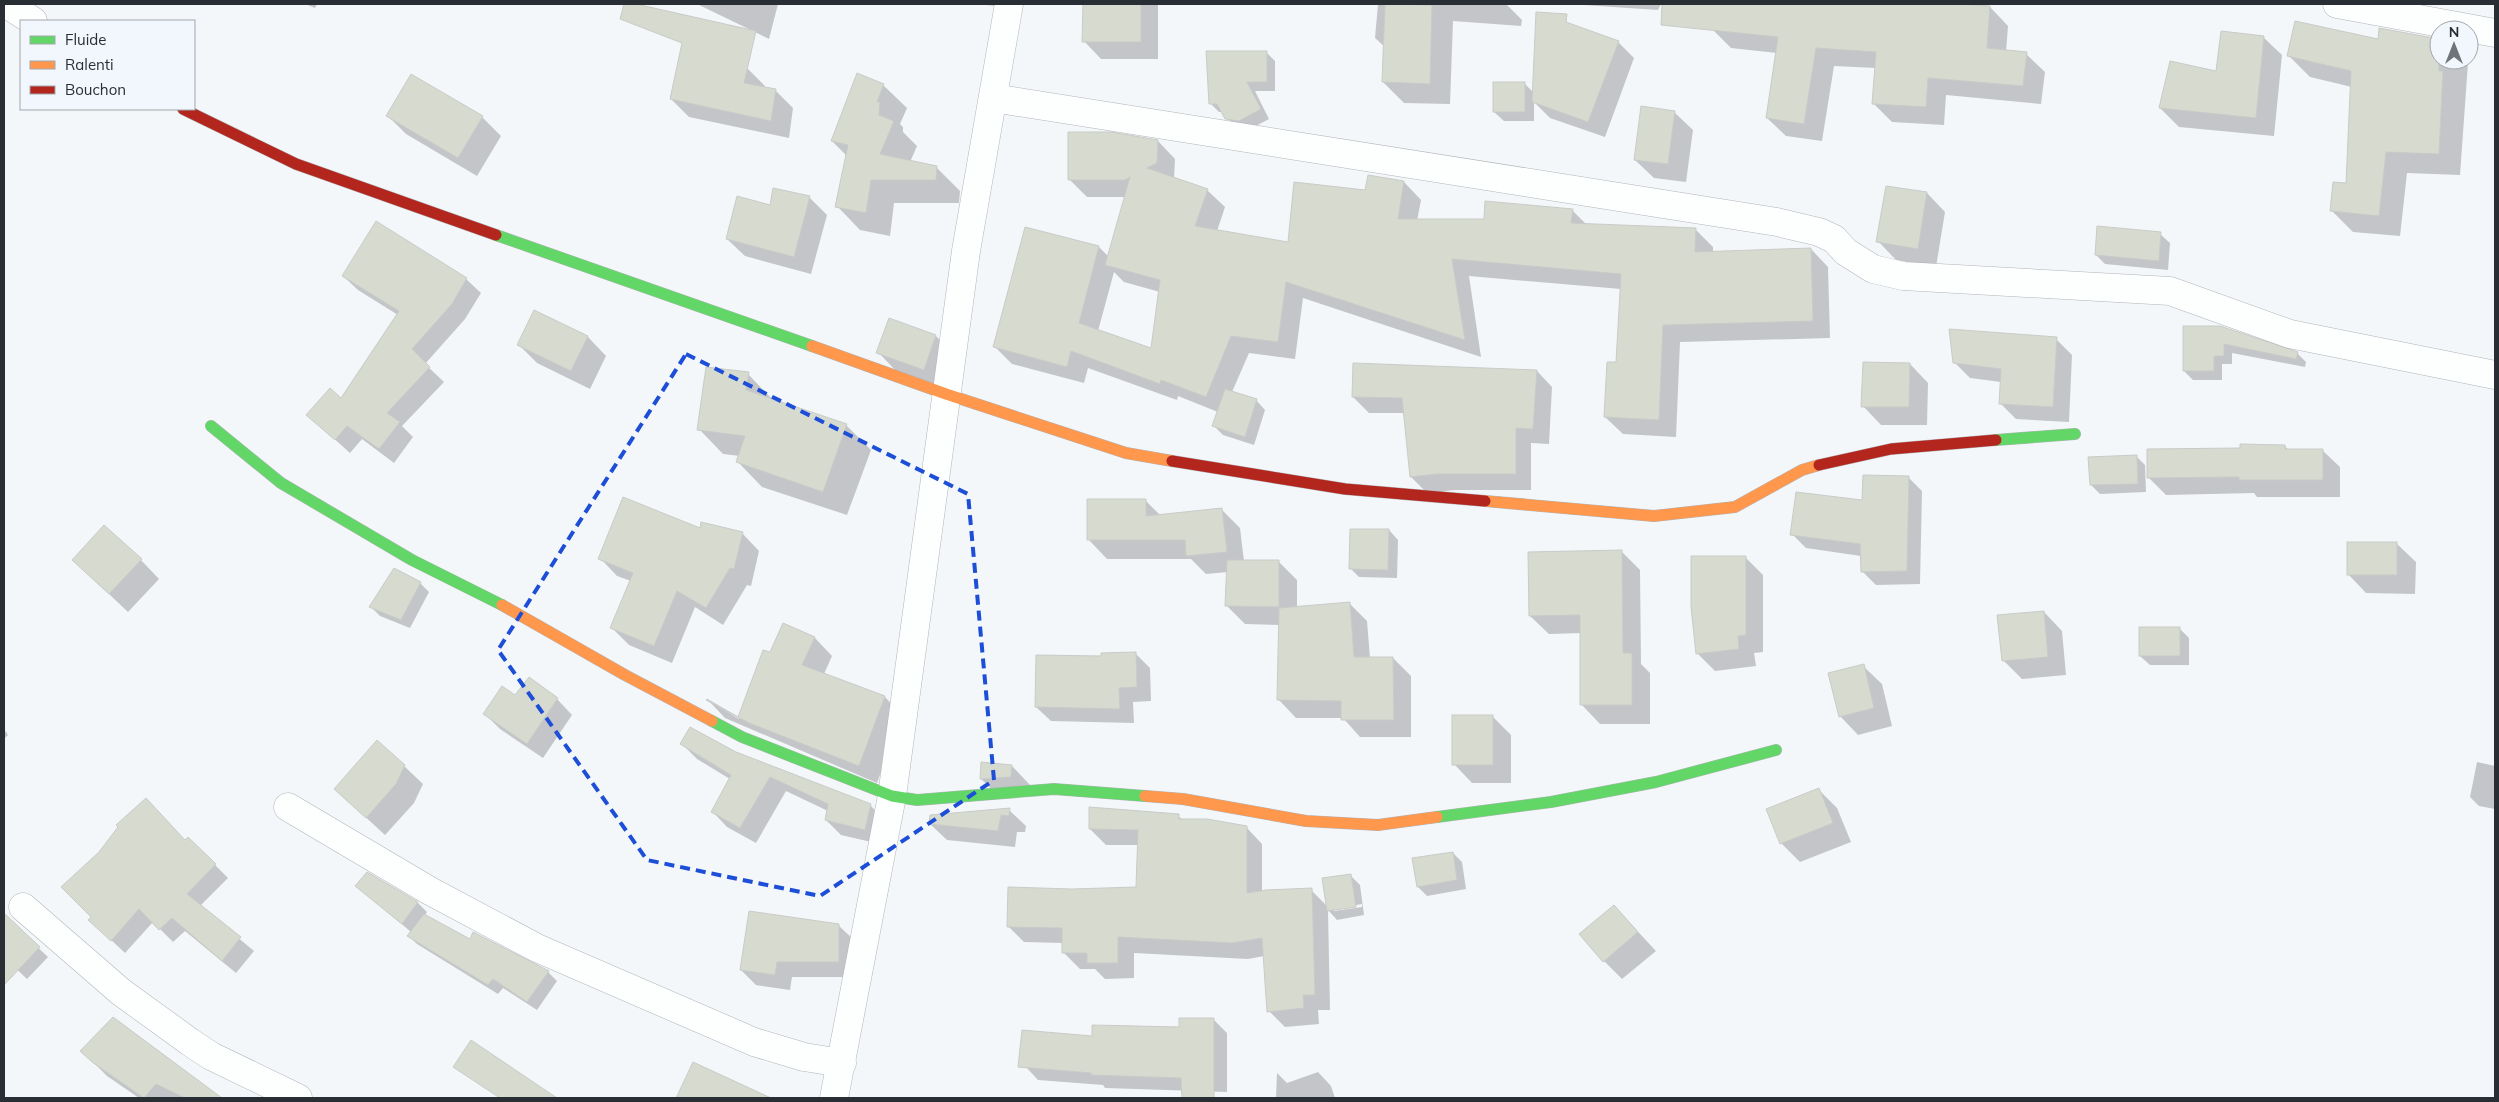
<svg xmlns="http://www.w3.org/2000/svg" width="2499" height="1102" viewBox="0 0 2499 1102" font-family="Mulish,sans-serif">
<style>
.shadow{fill:#0003;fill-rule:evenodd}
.building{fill:#d7dacf;stroke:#c9cbc8}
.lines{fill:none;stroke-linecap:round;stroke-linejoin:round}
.street-casing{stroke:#b1b5b9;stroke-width:29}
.fast-casing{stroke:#b1b5b9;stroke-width:12}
.slow-casing{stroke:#b1b5b9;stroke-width:12}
.jam-casing{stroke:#b1b5b9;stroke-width:12}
.street{stroke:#fdfefe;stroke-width:28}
.fast{stroke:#63d668;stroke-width:11}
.slow{stroke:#ff974d;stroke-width:11}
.jam{stroke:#b3261e;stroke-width:11}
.marked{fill:none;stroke:#1d4ed8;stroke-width:4;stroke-dasharray:10 6;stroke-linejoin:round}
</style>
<rect width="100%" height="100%" fill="#f4f7fa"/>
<g class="shadow">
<path d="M305 4H317L315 8Z"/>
<path d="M697 4H778L769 39Z"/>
<path d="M977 4H1006L1005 7Z"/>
<path d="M1084 4H1158V59H1101L1084 41Z"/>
<path d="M1378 4H1506L1522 20 1521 26 1453 21 1450 104 1404 103 1383 82 1385 47 1375 38Z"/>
<path d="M1569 4H1661L1658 10Z"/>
<path d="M1715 4H1950L1990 7 2008 26 2006 52 2026 54 2045 72 2041 104 1946 95 1944 125 1892 122 1873 103 1876 68 1834 66 1822 141 1786 136 1767 118 1777 53 1731 48 1713 30Z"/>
<path d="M2263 37 2282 55 2274 136 2179 127 2160 108 2217 73Z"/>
<path d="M2379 40H2439V60H2465L2468 63 2460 175 2407 173 2400 236 2353 232 2332 211 2347 184 2352 87 2310 77 2288 55Z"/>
<path d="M1618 42 1634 58 1605 137 1550 118 1534 102V121H1504L1494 112 1525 84 1534 93Z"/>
<path d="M1266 52 1275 61V91H1255L1269 119 1248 130 1235 128 1223 112H1219L1210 103Z"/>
<path d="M747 68 765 86 764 88 775 90 793 108 789 138 689 117 671 99Z"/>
<path d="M883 85 907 108 900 124 903 127V132L917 146 910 162 937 168 960 191 959 203H894L890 236 860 230 837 206 847 156 832 141Z"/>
<path d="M1674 112 1693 130 1686 182 1654 178 1635 160Z"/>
<path d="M387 115 482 117 501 136 477 176 406 134Z"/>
<path d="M1158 141 1175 159 1174 179 1207 190 1225 207 1217 231 1289 243 1366 191 1404 182 1421 200 1417 221H1485L1572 210 1587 225 1695 229 1713 247V252L1811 249 1828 267 1830 338 1680 342 1676 437 1623 434 1605 417 1617 364 1621 289 1469 276 1481 357 1303 298 1295 359 1249 353 1232 392 1256 400 1265 410 1254 445 1223 435 1214 426 1218 412 1178 396 1177 400 1088 368 1084 383 1012 364 994 346 1099 247 1109 257 1126 197H1087L1069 179ZM1114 272 1124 282 1160 292 1153 350 1098 331Z"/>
<path d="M1927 193 1945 212 1936 267 1896 260 1878 241Z"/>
<path d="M809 197 827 215 811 274 745 256 727 239 771 206Z"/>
<path d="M377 222 466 279 481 293 465 319 425 364 444 382 402 426 413 437 394 463 362 439 350 453 308 415 341 400 398 315 358 290 343 276Z"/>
<path d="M2160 234 2170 243 2168 270 2105 264 2096 255Z"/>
<path d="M535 312 588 337 606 356 590 389 537 363 519 345Z"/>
<path d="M2184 327 2297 353 2306 362 2305 367 2232 353V364H2222V380H2193L2184 371Z"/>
<path d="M936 336 954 355 942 387 896 371 878 352Z"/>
<path d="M2056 339 2072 355 2069 422 2016 419 2000 403 2001 382 1970 378 1954 362Z"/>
<path d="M1910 364 1928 383 1927 425H1881L1863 406Z"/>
<path d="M1537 371 1552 387 1549 444 1531 443V490H1454L1427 493 1411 477 1404 413H1369L1353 397Z"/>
<path d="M748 374 773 400 846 425 871 450 847 515 762 487 738 462 740 456 723 454 699 429Z"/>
<path d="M2285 446 2288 450H2322L2340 467V497H2257L2254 493 2166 495 2148 477 2241 449Z"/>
<path d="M2136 456 2145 465 2146 492 2100 494 2091 485Z"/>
<path d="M1908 477 1922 491 1920 584 1876 585 1862 571 1861 556 1806 548 1792 534 1863 502Z"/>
<path d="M1145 500 1161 516 1221 509 1240 528 1244 561 1279 562 1297 580V608L1350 604 1367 621 1370 658H1393L1411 676V737H1360L1343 718H1296L1279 700 1280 625 1245 624 1227 606 1228 572 1206 574 1191 559H1107L1089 540Z"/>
<path d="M1389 530 1398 540 1397 578 1359 577 1350 568Z"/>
<path d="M742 533 759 551 751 586 747 585 723 625 695 607 672 663 629 645 612 628 631 581 617 576 600 558Z"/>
<path d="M2397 544 2416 562 2415 594 2366 593 2348 574Z"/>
<path d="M1622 552 1640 570 1641 664 1650 673V724H1600L1582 705V633L1549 634 1530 616Z"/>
<path d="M1745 557 1763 575V652L1754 653 1756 666 1715 671 1698 654Z"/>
<path d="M73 560H141L159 579 128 612Z"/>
<path d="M420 583 429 592 410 628 380 616 371 607Z"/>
<path d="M2044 612 2062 631 2066 675 2022 679 2003 660Z"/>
<path d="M783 625 815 638 832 656 824 674 885 697 902 715 877 783 725 718 708 700 739 719 764 651 770 654Z"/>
<path d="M2180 629 2189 638V665H2150L2140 656Z"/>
<path d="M1135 653 1150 668 1151 701 1133 702 1134 723 1051 721 1036 707 1102 658Z"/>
<path d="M1863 666 1882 684 1892 726 1858 735 1840 716Z"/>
<path d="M516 697 557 699 572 715 543 758 500 729 484 713Z"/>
<path d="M1493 717 1511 735V783H1472L1454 764Z"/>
<path d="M4 729 8 735 4 739Z"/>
<path d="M681 743 736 753 870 805 885 821 880 844 841 835 826 820 828 811 786 791 756 843 727 827 712 811 730 779 697 759Z"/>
<path d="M2477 762 2495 766V809L2479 806 2470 797Z"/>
<path d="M404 766 423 784 414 803 385 835 335 789Z"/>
<path d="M1012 766 1030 785 1000 797 981 779Z"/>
<path d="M1818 789 1837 808 1851 842 1800 862 1781 843Z"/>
<path d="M1009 810 1026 826 1025 832H1017L1015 847 947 840 930 824Z"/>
<path d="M1178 816 1183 820 1246 827 1262 844V892L1311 890 1327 906 1350 875 1360 885 1364 915 1337 920 1328 910 1330 1010H1318L1319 1024 1285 1027 1269 1011 1264 956 1248 959 1134 953V978L1105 979 1095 969H1080L1064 953 1063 943 1024 942 1008 926 1072 890 1137 888 1139 845H1106L1090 829ZM1362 904V907L1334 911V909Z"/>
<path d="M188 838 228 878 200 906 254 951 236 973 185 931 173 942 153 922 125 953 90 920Z"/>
<path d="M1453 853 1462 862 1466 889 1427 896 1418 887Z"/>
<path d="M367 874 418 903 427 912 425 915 470 940 548 972 557 981 537 1010 503 988 498 994 417 944 408 935 411 932 357 886Z"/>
<path d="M1614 906 1656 951 1622 979 1604 961Z"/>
<path d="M838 925 854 940V977H792L790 990 756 985 741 970Z"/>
<path d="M16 927 48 957 27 979 4 957V941Z"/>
<path d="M113 1019 219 1098H139L107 1076 82 1051Z"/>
<path d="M1214 1020 1227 1033V1092L1105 1088 1103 1085 1038 1080 1025 1066 1093 1037 1180 1029Z"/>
<path d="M694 1064 747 1088 757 1098H678Z"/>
<path d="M1318 1072 1331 1086 1335 1098H1276L1277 1073 1287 1083Z"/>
</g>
<g class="building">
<path d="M624 4H636L756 31 744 83 776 89 771 121 670 99 682 43 620 19Z"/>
<path d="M1083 4H1141V42H1082Z"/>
<path d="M1385 4 1432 5 1430 84 1382 82Z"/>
<path d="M1662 4H1962L1990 6 1987 48 2027 52 2023 86 1928 78 1926 107 1872 104 1876 52 1816 48 1804 124 1766 118 1778 37 1661 25Z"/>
<path d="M1536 12 1567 14 1566 22 1619 41 1588 122 1532 102Z"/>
<path d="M2295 21 2378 39 2379 28 2439 39V71H2443L2439 154 2386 152 2379 216 2330 211 2333 182 2346 183 2351 71 2287 56Z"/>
<path d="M2221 31 2264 36 2256 118 2159 108 2170 61 2216 71Z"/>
<path d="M1206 51H1267V82H1247L1261 109 1239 121 1225 119 1217 104H1209Z"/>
<path d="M857 73 884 84 877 102H880L879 115 894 121 880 154 937 166 936 180H871L866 213 835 207 848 145 831 141Z"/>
<path d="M411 74 483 116 458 158 386 116Z"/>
<rect x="1493" y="82" width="32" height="30"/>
<path d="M1641 106 1675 111 1668 164 1634 160Z"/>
<path d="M1068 132H1111L1158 140 1157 163 1147 168 1208 189 1195 226 1288 242 1294 182 1365 190 1368 175 1404 181 1398 219H1484L1485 201 1573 209 1571 223 1696 228 1695 252 1811 248 1813 321 1663 325 1659 420 1604 417 1607 362H1616L1621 274 1452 259 1465 340 1286 282 1278 342 1231 336 1206 397 1161 380 1160 384 1071 351 1067 367 993 347 1025 227 1099 246 1079 323 1151 348 1160 280 1105 265 1130 177 1125 180H1068Z"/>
<path d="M1886 186 1927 192 1918 249 1876 242Z"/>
<path d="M773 188 810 196 794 257 726 239 737 196 770 205Z"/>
<path d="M376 221 467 278 452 304 412 349 430 367 387 413 400 422 379 449 347 426 335 440 306 415 330 388 341 398 399 311 342 276Z"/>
<path d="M2097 226 2161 232 2159 261 2095 255Z"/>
<path d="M534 310 588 336 571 371 517 345Z"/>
<path d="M889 318 936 335 924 370 876 353Z"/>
<path d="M2183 326H2220L2298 352 2296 359 2224 344V356H2214V371H2183Z"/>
<path d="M1949 329 2057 337 2053 407 1999 404 2001 369 1953 363Z"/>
<path d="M1863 362 1910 363 1909 407H1861Z"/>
<path d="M1353 363 1537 370 1533 429 1516 428V474H1437L1410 477 1402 398 1352 397Z"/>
<path d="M706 367 749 372 746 390 847 424 823 492 736 462 745 436 697 430Z"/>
<path d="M1225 389 1257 399 1245 437 1212 426Z"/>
<path d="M2240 444 2285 445V449H2323V480H2239V477L2147 478V449L2240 448Z"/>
<path d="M2137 455 2138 484 2090 485 2088 457Z"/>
<path d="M1863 475 1909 476 1907 571 1861 572 1860 544 1790 535 1796 492 1862 500Z"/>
<path d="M623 497 700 528 701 522 743 532 734 569 730 568 706 608 677 591 654 646 610 628 633 573 598 559Z"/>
<path d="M1087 499H1146V516L1222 508 1227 552 1186 556 1185 540H1087Z"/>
<path d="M104 525 142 559 109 594 72 560Z"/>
<path d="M1350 529H1389L1388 570 1349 569Z"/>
<rect x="2347" y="542" width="50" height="33"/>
<path d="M1622 550 1623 653H1632V705H1580V615L1529 616 1528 552Z"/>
<path d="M1691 556H1746V635L1738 636 1739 649 1696 654 1691 607Z"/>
<path d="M1227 560H1279V607L1225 606Z"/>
<path d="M394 568 421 582 401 620 369 607Z"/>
<path d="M1350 602 1354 657H1393L1394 720H1341V701L1277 700 1279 608Z"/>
<path d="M2044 611 2048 657 2002 661 1997 615Z"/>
<path d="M783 623 815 637 802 665 885 696 859 766 749 723 706 700 707 699 738 717 763 650 770 652Z"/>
<rect x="2139" y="627" width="41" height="29"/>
<path d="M1136 652 1137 687 1119 688 1120 709 1035 707 1036 655 1101 656V653Z"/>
<path d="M1864 664 1874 708 1839 717 1828 673Z"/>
<path d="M529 677 558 698 527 744 483 714 502 686 515 695Z"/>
<rect x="1452" y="715" width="41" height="50"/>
<path d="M690 727 736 752 871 804 865 830 825 820 828 804 770 777 740 828 711 812 731 775 680 744Z"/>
<path d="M377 740 405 765 396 784 366 818 334 789Z"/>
<path d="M981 762 1012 765 1011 777 980 779Z"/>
<path d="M1819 788 1833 823 1780 844 1766 809Z"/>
<path d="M146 798 185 840 188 837 216 864 187 894 241 937 222 961 172 918 159 930 139 909 111 941 88 920 91 917 61 887 99 852 118 827 116 825Z"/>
<path d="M1089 807 1179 814V819H1207L1247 826V893L1266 890 1312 888 1315 995H1303L1304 1008 1267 1012 1262 938 1232 943 1118 937V963H1087V953H1062V928L1007 927 1008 887 1072 889 1136 887 1138 830 1089 829Z"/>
<path d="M1010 808 1009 816 1001 815 998 831 929 824 930 815Z"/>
<path d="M1453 852 1457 880 1417 887 1412 858Z"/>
<path d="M367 872 418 902 402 924 355 886Z"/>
<path d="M1351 874 1356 907 1327 911 1322 878Z"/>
<path d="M1614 905 1638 932 1603 962 1579 934Z"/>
<path d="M749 911 839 924V962H777L775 975 740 970Z"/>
<path d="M4 913 40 947 4 985Z"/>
<path d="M424 914 470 939 473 932 549 971 527 1002 493 979 488 985 407 936Z"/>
<path d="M113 1017 222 1098H185L156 1084 144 1098 92 1062 80 1051Z"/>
<path d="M1179 1018H1214V1098H1182L1181 1078 1091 1075V1073L1018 1067 1022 1030 1092 1036V1025L1179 1027Z"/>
<path d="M471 1040 557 1098H500L453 1067Z"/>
<path d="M693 1062 771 1098H676Z"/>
</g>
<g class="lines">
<defs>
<g id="street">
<path d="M6 4 33 21"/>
<path d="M2337 4 2495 33"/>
<path d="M993 98 1777 222 1819 232 1834 239 1846 252 1873 269 1903 276 2170 291 2290 334 2495 375"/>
<path d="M288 807 430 891 537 948 754 1042 804 1057 842 1063"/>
<path d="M23 907 121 992 190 1042 211 1056 298 1098"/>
<path d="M834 1098 892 796 966 251 1009 4"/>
</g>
<g id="fast">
<path d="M496 235 812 346"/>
<path d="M211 426 281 483 412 560 502 605"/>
<path d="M1996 440 2075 434"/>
<path d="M712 721 742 737 892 796 917 800 1054 789 1145 796"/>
<path d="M1437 817 1551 802 1656 782 1776 750"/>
</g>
<g id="slow">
<path d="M812 346 946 394 1126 453 1172 461"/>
<path d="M1485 501 1654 516 1735 507 1802 470 1819 465"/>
<path d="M502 605 625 675 712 721"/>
<path d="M1145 796 1183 799 1306 821 1378 825 1437 817"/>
</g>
<g id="jam">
<path d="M183 109 296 164 496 235"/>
<path d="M1172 461 1345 489 1485 501"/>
<path d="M1819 465 1891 449 1996 440"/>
</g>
</defs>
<use href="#street" class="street-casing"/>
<use href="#fast" class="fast-casing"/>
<use href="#slow" class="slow-casing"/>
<use href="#jam" class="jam-casing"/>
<use href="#street" class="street"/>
<use href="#fast" class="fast"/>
<use href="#slow" class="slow"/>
<use href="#jam" class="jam"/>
</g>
<path class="marked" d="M686 354 968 494 994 780 820 896 647 860 498 650Z"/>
<rect width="2499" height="1102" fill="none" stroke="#282e34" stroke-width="10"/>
<rect x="20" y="20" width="175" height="90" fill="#f1f7fd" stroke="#a1a7ad"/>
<rect x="30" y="36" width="25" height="8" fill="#63d668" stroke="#a1a7ad"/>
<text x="65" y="45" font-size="15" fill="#282e34">Fluide</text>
<rect x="30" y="61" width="25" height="8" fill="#ff974d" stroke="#a1a7ad"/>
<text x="65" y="70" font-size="15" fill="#282e34">Ralenti</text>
<rect x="30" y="86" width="25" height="8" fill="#b3261e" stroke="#a1a7ad"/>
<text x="65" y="95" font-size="15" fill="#282e34">Bouchon</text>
<g transform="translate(2454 45)"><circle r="24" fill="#f1f7fd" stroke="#a1a7ad"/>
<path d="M0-4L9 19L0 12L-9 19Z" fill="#6f7479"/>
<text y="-8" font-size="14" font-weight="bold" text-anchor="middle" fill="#282e34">N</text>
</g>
</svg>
